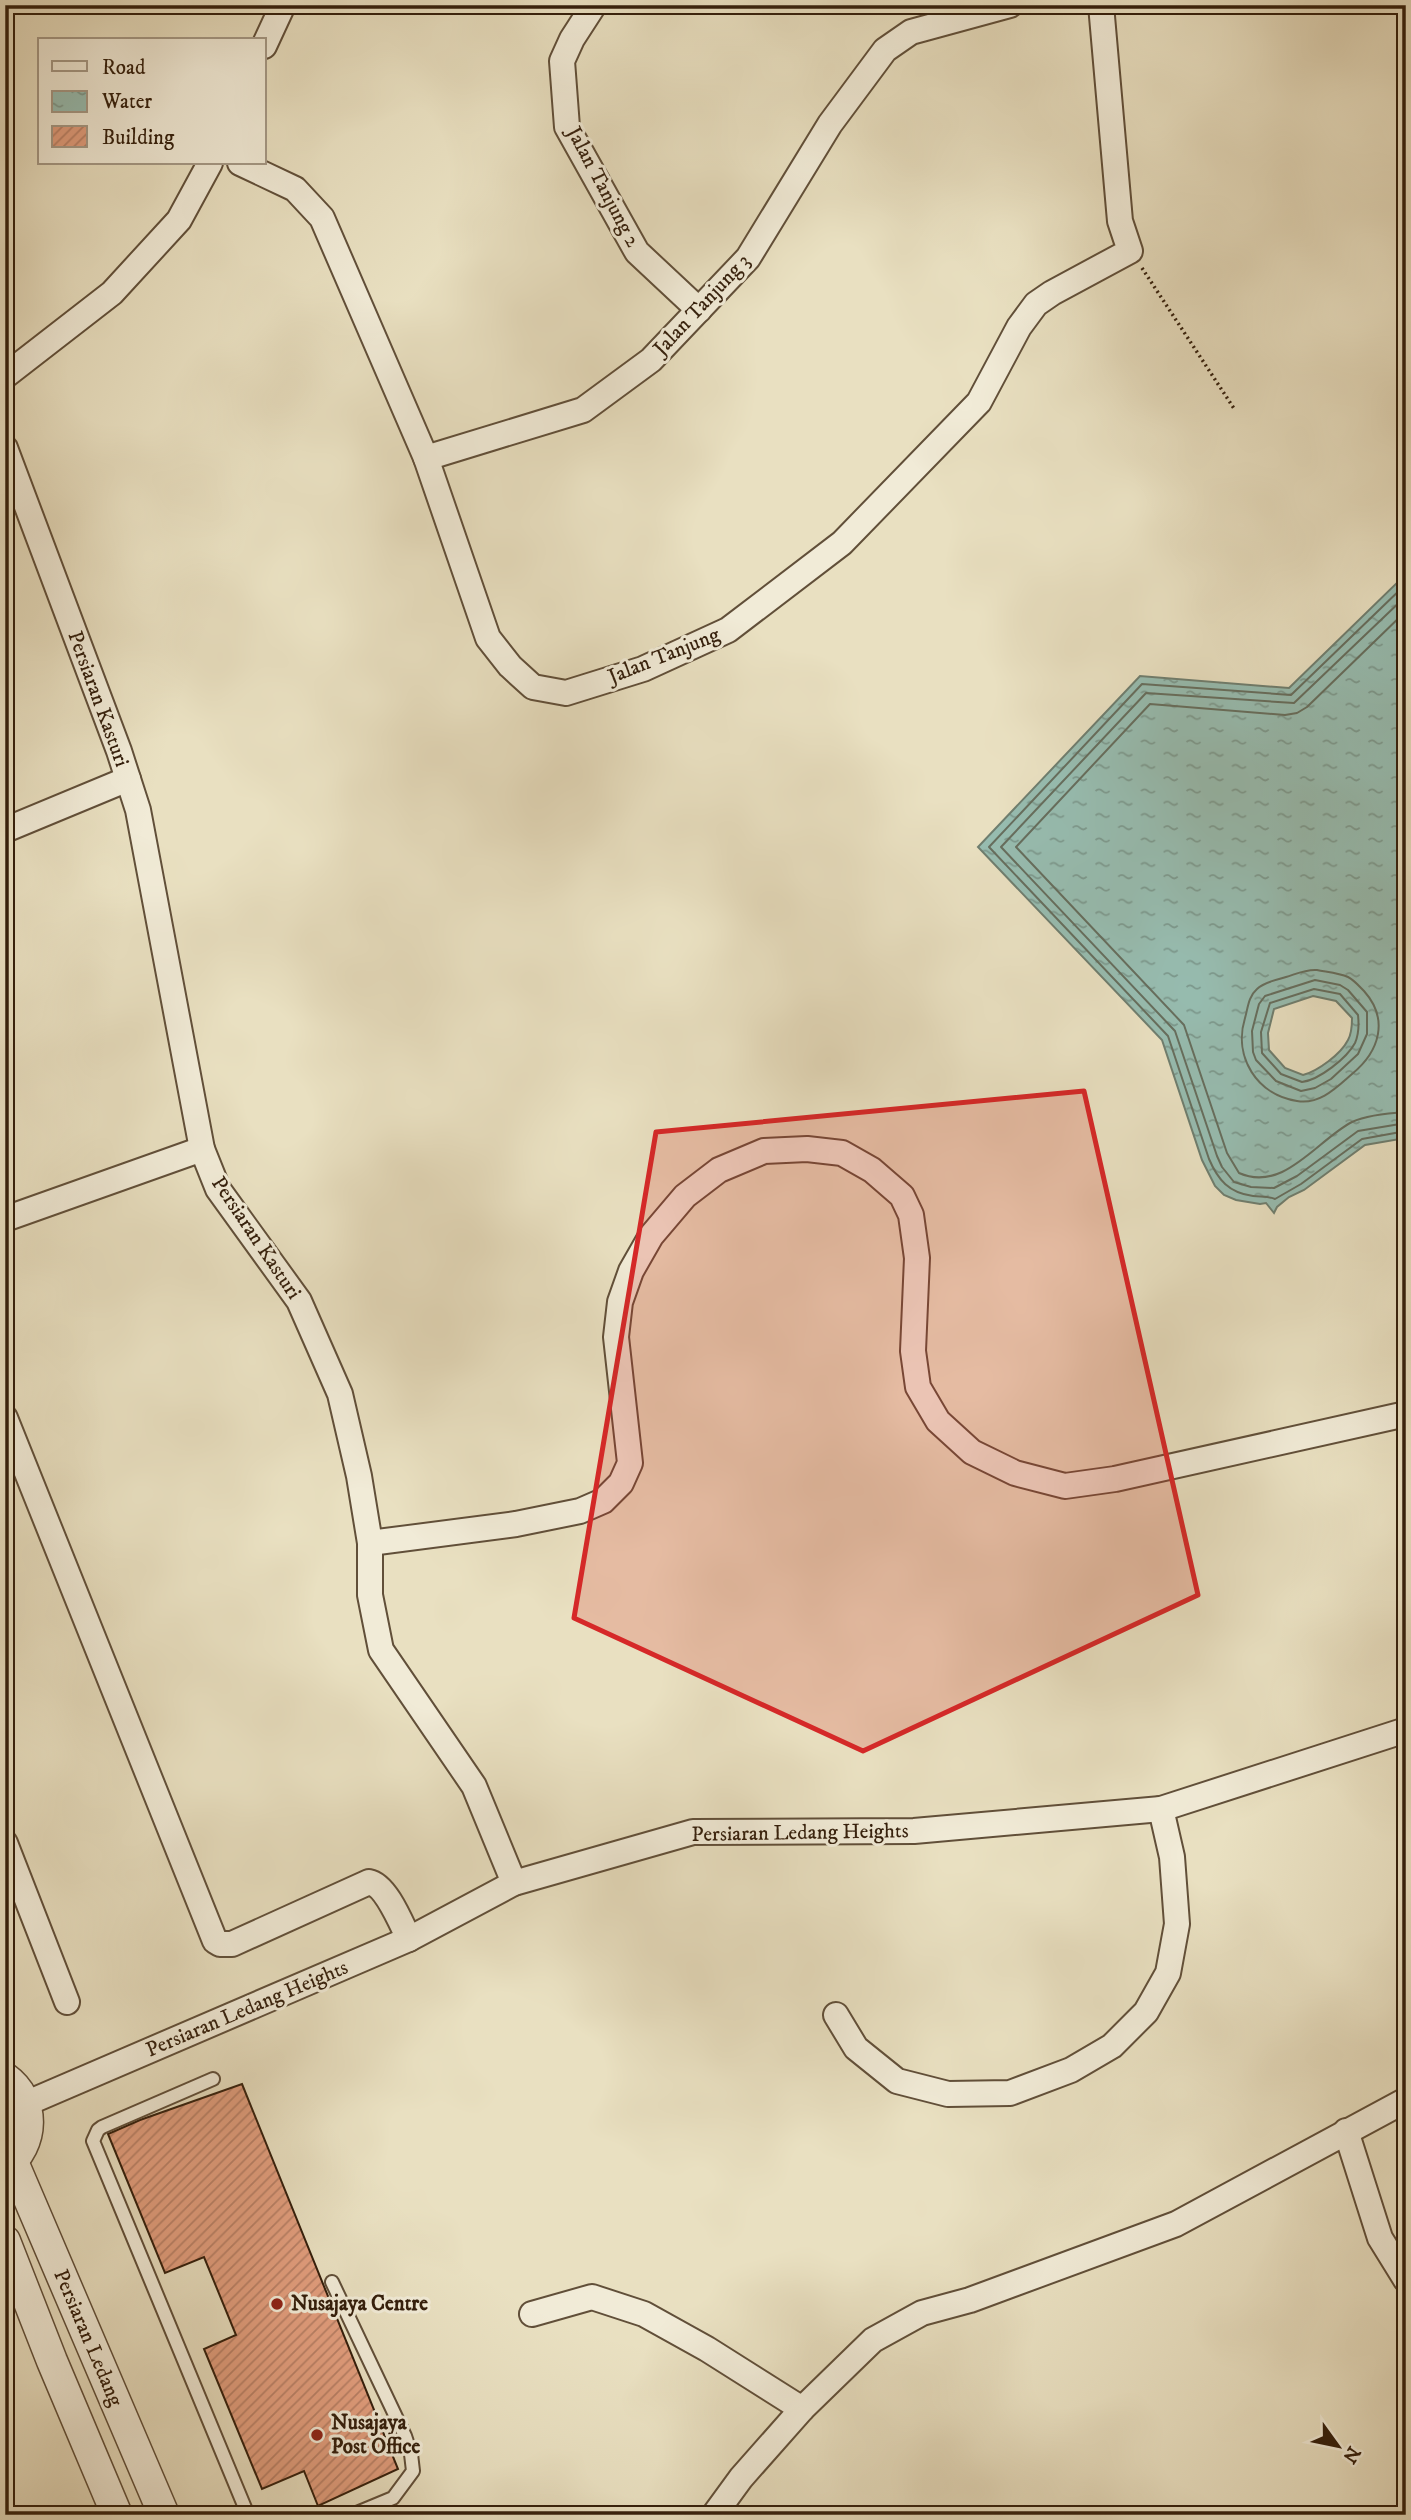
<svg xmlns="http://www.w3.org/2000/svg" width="1411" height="2520" viewBox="0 0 1411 2520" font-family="'IM FELL DW Pica',serif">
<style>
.water{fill:url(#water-ripples);stroke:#6f7e6f;stroke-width:2;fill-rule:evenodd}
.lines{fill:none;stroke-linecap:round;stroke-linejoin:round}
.shore{stroke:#666e5e;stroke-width:2}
.building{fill:url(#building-hatch);stroke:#341f0c;stroke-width:2}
.service-casing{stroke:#614f39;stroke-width:16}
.minor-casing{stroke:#614f39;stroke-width:28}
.tertiary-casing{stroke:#614f39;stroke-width:33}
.path{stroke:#341f0c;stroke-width:3.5;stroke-dasharray:2 3.5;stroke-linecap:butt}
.service{stroke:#f1ebd7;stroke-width:12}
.minor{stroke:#f1ebd7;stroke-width:24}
.tertiary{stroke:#f1ebd7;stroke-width:30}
.marked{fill:#d62828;fill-opacity:0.2;stroke:#d62828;stroke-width:5;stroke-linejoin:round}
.poi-dot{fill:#8f2418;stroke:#f1ebd7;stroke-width:2.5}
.labels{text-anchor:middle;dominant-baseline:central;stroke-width:6;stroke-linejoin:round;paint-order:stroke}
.street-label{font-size:21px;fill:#341f0c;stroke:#f1ebd7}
.poi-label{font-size:21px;font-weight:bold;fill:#341f0c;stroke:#f1ebd7;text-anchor:start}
</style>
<defs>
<pattern id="water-ripples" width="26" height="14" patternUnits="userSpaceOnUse" patternTransform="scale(1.75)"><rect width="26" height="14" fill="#97bdb1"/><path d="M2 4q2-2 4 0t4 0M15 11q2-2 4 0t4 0" fill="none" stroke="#7c998e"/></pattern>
<pattern id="building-hatch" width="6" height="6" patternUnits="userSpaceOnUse" patternTransform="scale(1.75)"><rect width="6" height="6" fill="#e29e7e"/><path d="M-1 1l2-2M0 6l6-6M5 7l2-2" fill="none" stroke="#b88066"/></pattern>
</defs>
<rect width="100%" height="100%" fill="#e9e0c1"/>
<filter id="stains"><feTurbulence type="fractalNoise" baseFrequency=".00286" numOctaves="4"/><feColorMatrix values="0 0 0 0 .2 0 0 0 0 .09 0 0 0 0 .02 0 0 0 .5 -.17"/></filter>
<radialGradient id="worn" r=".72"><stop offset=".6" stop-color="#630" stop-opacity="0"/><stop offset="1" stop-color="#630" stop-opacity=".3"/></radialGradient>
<path class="water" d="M1406 574V1138L1365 1145 1304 1190 1289 1197 1277 1207 1274 1213 1266 1203 1260 1204 1236 1200 1224 1195 1215 1186 1202 1160 1162 1040 978 847 1140 676 1289 688ZM1313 996 1336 1001 1352 1018C1352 1025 1352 1033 1348 1040 1341 1054 1318 1071 1303 1075L1285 1068 1269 1050 1268 1033 1274 1009Z"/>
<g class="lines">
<g class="shore">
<path d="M1406 584 1291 695 1142 684 989 847 1168 1036 1209 1159C1218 1180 1229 1193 1253 1196 1262 1197 1268 1196 1275 1199L1301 1184 1362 1139 1406 1131"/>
<path d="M1406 596 1294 703 1146 693 1001 847 1175 1031 1217 1156 1222 1167 1234 1182 1251 1187 1274 1188 1297 1176 1358 1131 1406 1123"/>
<path d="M1406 611 1307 707 1297 713 1285 715 1150 704 1016 847 1184 1025 1227 1153 1239 1173C1284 1193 1317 1140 1352 1122 1367 1115 1389 1113 1406 1112"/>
<path d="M1317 970C1327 972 1339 973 1348 977 1354 980 1359 986 1364 991 1389 1019 1380 1051 1352 1074 1337 1087 1320 1105 1297 1101 1257 1095 1233 1057 1245 1018 1248 1008 1248 997 1257 989 1264 982 1276 980 1286 977 1296 974 1306 969 1317 970Z"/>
<path d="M1315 980 1340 985 1348 990 1367 1012V1034L1358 1054 1331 1079 1315 1088 1301 1091 1276 1081 1256 1060 1253 1052 1252 1031 1259 1004 1265 996Z"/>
<path d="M1314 989 1340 994 1358 1015C1359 1024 1359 1034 1355 1043 1347 1058 1319 1080 1302 1082L1281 1074 1262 1053 1261 1032 1270 1003Z"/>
</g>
</g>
<path class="building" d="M242 2084 398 2469 318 2506 304 2471 262 2489 204 2349 236 2335 204 2257 165 2273 108 2134 140 2120Z"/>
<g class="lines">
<defs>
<g id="service">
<path d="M213 2079 102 2127 98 2130 93 2141 248 2515"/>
<path d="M332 2282 405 2436 411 2454 413 2471 393 2498 352 2515"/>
</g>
<g id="minor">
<path d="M594 5 572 39 562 61 567 127 637 252 699 310"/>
<path d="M264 46 283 5"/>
<path d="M240 163 295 189 322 218 426 458 488 638 510 666 533 687 566 693 643 669 728 630 842 543 979 402 1019 327 1036 304 1052 293 1130 251 1120 221 1101 5"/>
<path d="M5 376 112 293 179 220 210 163"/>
<path d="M5 448 119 751 138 810 202 1149 218 1189 299 1301 340 1394 359 1476 370 1543V1595L381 1650 474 1786 514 1883"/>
<path d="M426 458 583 410 651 360 748 258 830 124 885 50 911 32 1010 5"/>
<path d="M5 830 128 779"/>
<path d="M5 1219 202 1149"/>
<path d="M5 1418 215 1941 220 1944H232L369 1882C386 1885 401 1923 409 1939"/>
<path d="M370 1543 516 1524 580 1511 603 1501 621 1483 630 1463 616 1337 620 1302 631 1271 651 1236 685 1196 719 1170 764 1151 807 1149 842 1153 872 1170 902 1196 911 1215 917 1258 913 1351 918 1387 938 1421 972 1452 1015 1473 1065 1486 1115 1479 1406 1414"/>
<path d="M5 1843 67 2002"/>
<path d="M836 2015 856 2048 897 2081 948 2094 1010 2093 1071 2070 1112 2046 1146 2012 1168 1973 1177 1924 1172 1857 1161 1809"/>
<path d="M25 2104 409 1939 514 1883 693 1832 914 1831 1161 1809 1406 1730"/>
<path d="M1346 2131 1380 2238 1406 2280"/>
<path d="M532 2314 592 2297 644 2314 707 2349 802 2409 873 2340 922 2313 970 2300 1176 2224 1406 2100"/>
<path d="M714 2515 741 2478 802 2409"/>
</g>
<g id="tertiary">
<path d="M5 2078C36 2100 35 2145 5 2167"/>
<path d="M13 2162 164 2515"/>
<path d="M5 2241 52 2361 117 2515"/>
</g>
</defs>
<use href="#service" class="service-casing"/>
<use href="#minor" class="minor-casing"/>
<use href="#tertiary" class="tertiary-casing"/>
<path class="path" d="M1142 268 1235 410"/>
<use href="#service" class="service"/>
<use href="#minor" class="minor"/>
<use href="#tertiary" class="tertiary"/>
</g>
<path class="marked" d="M1084 1091 1198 1595 863 1751 574 1618 656 1132Z"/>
<g class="poi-dot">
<circle cx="277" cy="2304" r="7"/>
<circle cx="317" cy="2435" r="7"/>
</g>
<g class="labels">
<g class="street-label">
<text transform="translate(603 187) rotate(62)">Jalan Tanjung 2</text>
<text transform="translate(702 305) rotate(-47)">Jalan Tanjung 3</text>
<text transform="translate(664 656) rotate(-22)">Jalan Tanjung</text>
<text transform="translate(98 699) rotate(70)">Persiaran Kasturi</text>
<text transform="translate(256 1238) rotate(56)">Persiaran Kasturi</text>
<text transform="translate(800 1833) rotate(-1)">Persiaran Ledang Heights</text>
<text transform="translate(247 2009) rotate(-23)">Persiaran Ledang Heights</text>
<text transform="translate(88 2338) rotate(67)">Persiaran Ledang</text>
</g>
<g class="poi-label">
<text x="291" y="2304">Nusajaya Centre</text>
<text x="331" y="2423">Nusajaya<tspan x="331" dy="24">Post Office</tspan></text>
</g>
</g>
<rect width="1411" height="2520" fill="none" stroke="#e9e0c1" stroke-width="28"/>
<rect x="7" y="7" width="1397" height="2506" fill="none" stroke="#341f0c" stroke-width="3.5"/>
<rect x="14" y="14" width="1383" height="2492" fill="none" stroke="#341f0c" stroke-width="2"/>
<rect x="38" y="38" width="228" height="126" fill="#f1ebd7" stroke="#a59986" stroke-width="2"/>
<rect x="52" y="61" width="35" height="10" fill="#f1ebd7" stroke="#a59986" stroke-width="2"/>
<text x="102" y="74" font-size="21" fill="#341f0c">Road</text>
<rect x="52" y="91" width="35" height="21" fill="url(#water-ripples)" stroke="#a59986" stroke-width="2"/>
<text x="102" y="108" font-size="21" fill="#341f0c">Water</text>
<rect x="52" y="126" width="35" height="21" fill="url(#building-hatch)" stroke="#a59986" stroke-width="2"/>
<text x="102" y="144" font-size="21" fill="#341f0c">Building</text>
<g transform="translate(1338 2446) rotate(123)" stroke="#f1ebd7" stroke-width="5" paint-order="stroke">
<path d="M0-5L12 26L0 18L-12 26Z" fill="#341f0c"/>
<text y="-10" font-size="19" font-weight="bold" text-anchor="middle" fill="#341f0c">N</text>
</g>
<rect width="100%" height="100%" filter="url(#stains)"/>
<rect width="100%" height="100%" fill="url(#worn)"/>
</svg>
